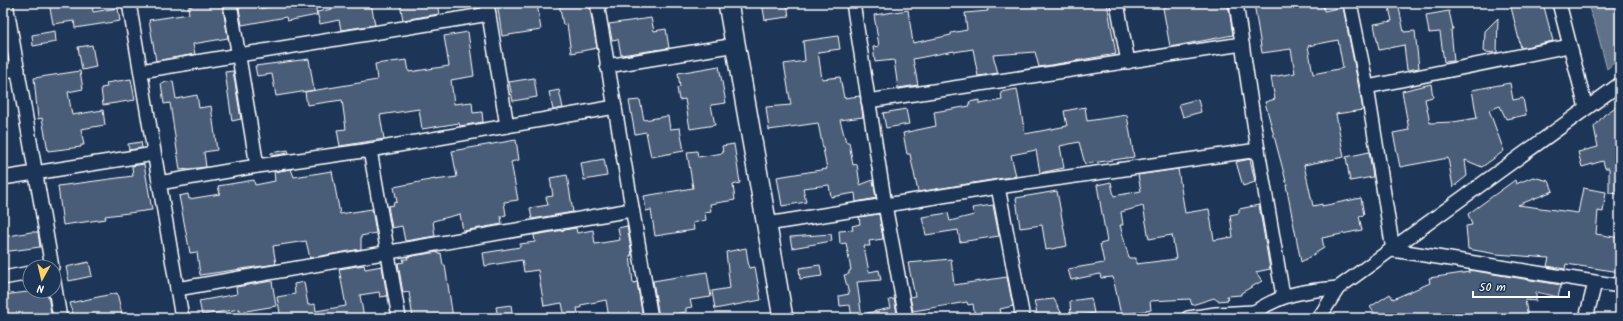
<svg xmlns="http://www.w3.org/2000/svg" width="1623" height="321" viewBox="0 0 1623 321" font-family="Kalam,sans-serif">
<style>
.water{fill:#617289;stroke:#a0aab8}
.building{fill:#4a5d79;stroke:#fff;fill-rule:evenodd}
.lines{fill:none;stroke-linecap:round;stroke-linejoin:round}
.street-casing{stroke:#fff;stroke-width:16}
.secondary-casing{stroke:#fff;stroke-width:22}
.street{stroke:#1d3557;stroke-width:13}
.secondary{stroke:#1d3557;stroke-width:19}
</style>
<rect width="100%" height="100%" fill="#1d3557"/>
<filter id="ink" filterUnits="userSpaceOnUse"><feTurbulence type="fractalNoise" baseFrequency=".025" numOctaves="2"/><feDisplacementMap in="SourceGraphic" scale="8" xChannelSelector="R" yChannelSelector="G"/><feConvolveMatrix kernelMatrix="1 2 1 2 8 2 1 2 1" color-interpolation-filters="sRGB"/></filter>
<g filter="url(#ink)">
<path class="water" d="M1587 3H1620V58L1607 69 1596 27Z"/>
<g class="building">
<path d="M49 3H92L93 12 118 8 120 21 75 28 74 21 53 24Z"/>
<path d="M191 3H222L228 38 193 44 195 54 156 61 149 20 189 14 188 7 192 6Z"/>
<path d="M238 3H258L259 9 289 3H315L317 15 287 21 286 17 242 25Z"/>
<path d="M336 3H371L375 25 341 30 339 20 320 24 317 12 337 8Z"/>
<path d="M400 3H437L439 14 403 20Z"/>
<path d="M497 3H537L541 30 502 36Z"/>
<path d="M559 3H589L597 48 571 53 567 24 563 25Z"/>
<path d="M762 3H787L789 17 765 20Z"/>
<path d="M1000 3H1107L1116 54 1039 67 1035 52 993 55 998 73 978 76 973 49 954 52V51L913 59 918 85 898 88 894 60 875 62 873 47 879 46 874 15 908 10 913 43 951 35V33L967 30 965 13 988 11 987 5Z"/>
<path d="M1164 3H1228L1233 35 1170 47 1163 8 1165 7Z"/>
<path d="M1254 3H1323L1324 11 1343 7 1359 88 1363 110 1336 114 1344 157 1304 165 1313 206 1322 204V206L1361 198 1364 215 1359 216 1362 230 1322 238 1324 248 1301 262 1286 185H1287L1265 102 1275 99 1271 77 1295 73 1291 49 1262 53ZM1338 40 1343 68 1313 74 1308 46Z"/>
<path d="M1388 3H1398L1404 32 1415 31 1419 68 1407 70 1404 45 1379 50 1374 24 1392 21Z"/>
<path d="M1510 3H1543L1553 41 1521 48Z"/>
<path d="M1449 11 1453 29 1451 30 1454 61 1444 62 1440 32 1429 33 1426 15Z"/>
<path d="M651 18 654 31 666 29 669 48 621 55 618 39 612 40 609 24Z"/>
<path d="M1498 18 1497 53 1484 52 1485 31Z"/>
<path d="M55 31 56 42 33 46 32 35Z"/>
<path d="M468 32 474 76 451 80 454 104 472 102 473 113 482 112 483 122 460 126 459 123 422 129 419 109 380 115 384 139 340 146 337 130 346 129 342 100 307 105 305 92 377 80 375 64 407 60 409 72 449 66 444 36Z"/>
<path d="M838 36 840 49 818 52 822 79 840 77 844 98 860 96 863 117 840 120 846 142H849L853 165 857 164 860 185 873 180 876 198 856 202 855 193 831 197 829 185 803 188 806 202 782 206 777 177 827 169 818 123 769 130 766 107 791 105 784 64 805 61 803 41Z"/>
<path d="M92 45 96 67 82 70 78 47Z"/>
<path d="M309 59 314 90 276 96 272 74 257 76 255 66Z"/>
<path d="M719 66 726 103 711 105 715 125 690 129 685 99 679 100 677 88 680 87 678 73Z"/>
<path d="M80 71 83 89 68 92 72 115 103 110 105 125 81 129 84 145H81V147L48 151 42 118 38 119 34 78Z"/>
<path d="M233 71 241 119 232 121 225 72Z"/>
<path d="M534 78 537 97 513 101 509 82Z"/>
<path d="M131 79 135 100 103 105 101 88 107 87 106 83Z"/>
<path d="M173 81 176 99 197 95 199 108 211 106 217 150 204 152 206 167 180 170 170 103 164 104 161 83Z"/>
<path d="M1510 83 1513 100 1523 98 1526 115 1506 119 1500 106 1489 110 1504 151 1482 167 1465 160 1467 176 1453 187 1448 158 1400 167 1393 133 1409 130 1402 91 1431 84 1433 97 1425 99 1430 123 1453 122 1477 118 1472 90Z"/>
<path d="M1017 89 1025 134 1067 126 1064 111 1085 107 1087 121 1127 115 1134 157 1085 164 1079 142 1060 146 1064 168 1040 173 1036 150 1011 155 1016 176 918 192 910 154H907L903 133 936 126 934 112 970 106 969 102 980 100V104L1002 100 1001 92Z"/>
<path d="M559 90 563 108 553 110 549 92Z"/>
<path d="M1198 99 1201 112 1183 117 1179 104Z"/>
<path d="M640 100 644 120 668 116 670 129 680 128 684 151 651 157 646 132 635 134 629 101Z"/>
<path d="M1620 104V194L1609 193V168H1605L1603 161 1582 167 1578 152 1598 147 1594 127 1604 115Z"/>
<path d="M906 109 909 124 886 128 883 113Z"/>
<path d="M516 140 519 160 511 162 518 200 504 202 506 215 501 216 502 224 463 231 460 214 433 221 435 236 405 241 402 226 392 228 388 206 394 205 393 203 397 202 394 187 435 179V180L457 177 452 151Z"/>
<path d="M141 142 142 148 129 150 128 144Z"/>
<path d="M734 144 740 183 733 185 735 200 710 204 711 211 705 212 706 220 693 223 694 230 655 236 651 210 646 211 644 196 693 188 687 152 697 151 698 157 723 153 722 146Z"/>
<path d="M288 150 289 153 271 156V153Z"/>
<path d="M1369 152 1373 177 1350 181 1346 157Z"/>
<path d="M604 159 607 176 584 180 581 163Z"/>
<path d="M1250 159 1255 182 1243 186 1236 162Z"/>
<path d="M144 164 152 210 105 216 106 219 63 225 58 186 133 176 132 166Z"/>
<path d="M291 169 294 177 332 171 340 214 372 209 376 233 361 236V249L310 258 306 241 273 246 276 264 200 275 197 252 190 253 179 196 188 194 189 199 220 194 218 186 254 180 255 185 275 181 274 172Z"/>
<path d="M1178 169 1185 213 1209 209 1214 240 1233 237 1230 215 1239 213V209L1259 205 1270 269 1256 272 1262 281 1241 293V295L1227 296 1228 300 1218 301 1214 298 1192 305 1190 299 1150 301 1151 310 1121 315 1113 277 1101 278 1100 274 1071 280 1068 269 1104 263 1100 244 1107 242 1097 185 1111 182 1114 196 1141 191 1138 175ZM1143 206 1149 239 1172 235 1176 259 1136 264V258H1129L1120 225H1123L1121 212Z"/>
<path d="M567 175 573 212 532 219 530 208 548 205 546 197 553 196 550 178Z"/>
<path d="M1533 177 1549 181 1553 191 1518 205 1578 213 1583 188 1606 192 1603 212 1598 211 1596 234 1620 238V272L1566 264 1565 269 1547 266 1549 258 1496 254 1468 249 1466 226 1472 225 1468 214 1515 180 1516 184Z"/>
<path d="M1057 191 1067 246 1046 250 1042 225 1020 228 1016 198Z"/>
<path d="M993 205 999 236 960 242 958 230 926 235 922 217 948 213 950 221 974 215 972 208Z"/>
<path d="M879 214 883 239 869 241 870 246H864L869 272 879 270 881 280 857 282 862 318H852L850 305 840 306 839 296 849 294 844 275 849 274V271L851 270 846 243 840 244 839 231 853 230 852 226 860 224 859 217Z"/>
<path d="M627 226 632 255H630L633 283 637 282 643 318H609L606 300 581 305V308H577L579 318H565L562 303 544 306 538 270 524 272 522 260 485 266 483 253 520 247V244L535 242 534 235 576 228 577 233 593 230 595 244 620 240 618 228Z"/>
<path d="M31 232H38L40 247 3 252V237Z"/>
<path d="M831 234 832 241 792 248 790 237Z"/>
<path d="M746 248 749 268 755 267 761 300 715 309 712 291 730 288 726 252Z"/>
<path d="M438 252V254L441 253 443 265H445L453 318H413L409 292 403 293 398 263 404 262 403 259H408L407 257Z"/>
<path d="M951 259 954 285 1007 277 1013 306 1000 309 1002 318H975L973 304 968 305 967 302 913 311 910 297 915 296 908 263Z"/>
<path d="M89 262 92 276 69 281 66 267Z"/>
<path d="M364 265 365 269 382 266 387 296 380 297 379 292 360 295 364 318H281L277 297 295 294 294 284 304 282 308 305 315 304 316 311 346 306 339 269Z"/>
<path d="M820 265 822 276 800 279 799 268Z"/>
<path d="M1469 270 1561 285 1558 297 1536 292V301L1525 300 1528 318H1378L1370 307 1390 294 1393 299 1430 283 1429 278 1470 272Z"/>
<path d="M707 272 711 297 690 300 692 307 686 308V312L659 317 653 281Z"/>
<path d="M272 281 276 306 240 312V309L202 315 199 301 237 294 236 287Z"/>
<path d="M36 291H47L52 318H3V295Z"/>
<path d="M117 293 123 318H93V316L74 318 70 303Z"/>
<path d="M1091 298 1094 313 1071 317 1070 301Z"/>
<path d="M894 299 898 318H867V313L891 308 889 300Z"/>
<path d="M1054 299 1064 318H1038L1034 301Z"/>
<path d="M511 305 513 318H498L496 307Z"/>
</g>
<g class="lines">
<defs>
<g id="street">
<path d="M6 3 52 267"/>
<path d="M129 3 182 318"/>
<path d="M230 3 257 166"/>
<path d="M487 3 507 126"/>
<path d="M597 3 651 318"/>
<path d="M853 3 885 205 906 318"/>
<path d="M1117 3 1128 62"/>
<path d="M1236 3 1258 150 1283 296"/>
<path d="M1350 3 1367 87 1393 250"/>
<path d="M1559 3 1586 108"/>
<path d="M607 66 736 45"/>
<path d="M3 71 18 69"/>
<path d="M141 71 489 14"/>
<path d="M1367 87 1569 46"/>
<path d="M868 101 1242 44"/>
<path d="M370 150 399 318"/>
<path d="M3 178 154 154"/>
<path d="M159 183 257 166 370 150 615 107"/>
<path d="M998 187 1023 318"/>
<path d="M767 224 998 187 1258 150"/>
<path d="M1393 250 1620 286"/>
<path d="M3 278 30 273"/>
<path d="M54 282 60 318"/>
<path d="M177 289 631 210"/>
<path d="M1188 318 1216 314 1253 312"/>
<path d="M1245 318C1279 295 1297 291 1338 288"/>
<path d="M1319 318 1338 288 1620 84"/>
<path d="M1586 318 1595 283"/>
</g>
<path id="secondary" d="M728 3 783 318"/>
</defs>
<use href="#street" class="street-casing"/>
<use href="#secondary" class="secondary-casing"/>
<use href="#street" class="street"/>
<use href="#secondary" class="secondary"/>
</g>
</g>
<rect width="1623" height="321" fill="none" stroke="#1d3557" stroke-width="16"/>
<rect x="8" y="8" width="1607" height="305" fill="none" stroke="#fff" stroke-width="1.5" filter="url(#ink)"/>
<g transform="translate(42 279) rotate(188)"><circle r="19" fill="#1d3557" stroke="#77869a"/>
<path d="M0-3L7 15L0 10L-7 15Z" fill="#ffd166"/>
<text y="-6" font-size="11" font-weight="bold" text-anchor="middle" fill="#ffffff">N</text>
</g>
<path d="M1473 291v6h96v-6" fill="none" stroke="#ffffff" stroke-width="2"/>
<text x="1479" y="291" font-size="12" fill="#ffffff" stroke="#1d3557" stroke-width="3" paint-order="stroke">50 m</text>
</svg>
